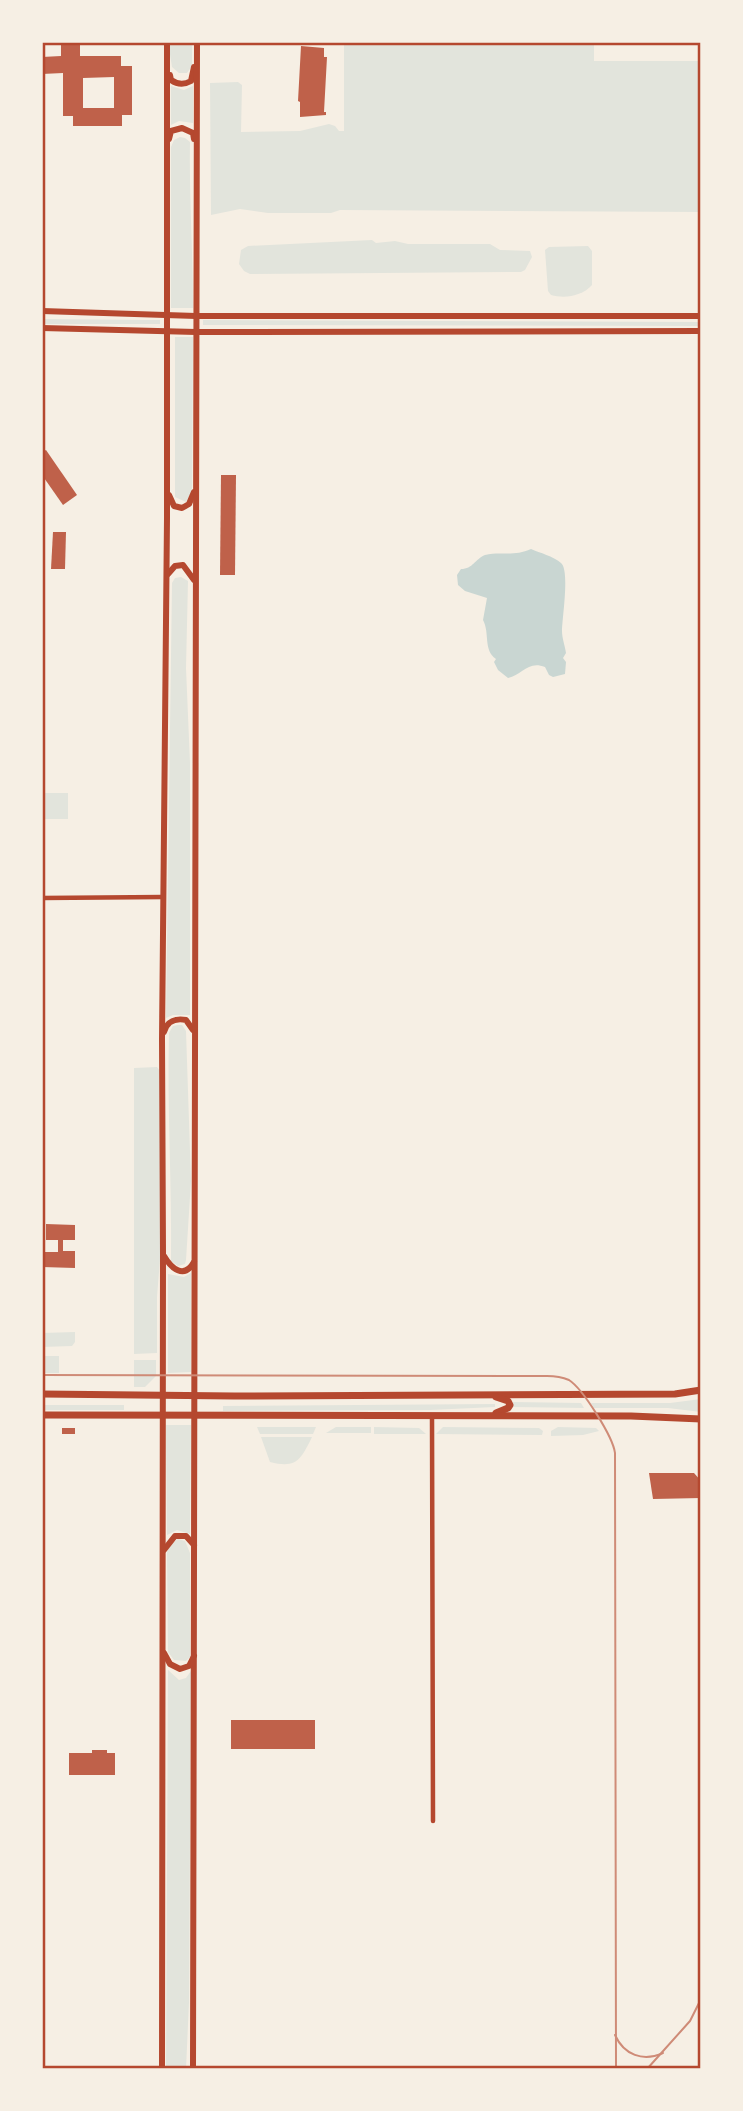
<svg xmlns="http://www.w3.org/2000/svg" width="743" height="2111" viewBox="0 0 743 2111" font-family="Overpass,sans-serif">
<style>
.green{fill:#e2e4dc}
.water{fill:#c9d6d2}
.building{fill:#bf614a;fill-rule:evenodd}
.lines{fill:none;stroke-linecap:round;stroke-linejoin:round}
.minor{stroke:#b5482f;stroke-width:4.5}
.tertiary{stroke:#b5482f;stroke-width:6}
.secondary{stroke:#b5482f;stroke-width:7}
.tram{stroke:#cf8b77;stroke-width:2}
.neatline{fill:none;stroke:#b5482f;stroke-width:2.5}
</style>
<rect width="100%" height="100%" fill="#f6efe4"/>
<g class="green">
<path d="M168 42H192V66L187 73H179L172 67Z"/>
<path d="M344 42H594V61H701V212L340 210 331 213H268L240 209 211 215 210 83 238 82 242 85 241 132 300 131 329 124 335 126 339 131H344Z"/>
<path d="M171 86 184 90 193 86V123L179 121 171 125Z"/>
<path d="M180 137 185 138 190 142C189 198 193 252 193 308H171V147L174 140Z"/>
<path d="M372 240 376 243 395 241 408 244H490L500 250 530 251 532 257 525 270 521 272 250 274 244 271 239 264 241 250 248 246Z"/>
<path d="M588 246 592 251V285C582 296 565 299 551 295L548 291 545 250 549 247Z"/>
<path d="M42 319 145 320H160V324H42Z"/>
<path d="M203 320 701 322V326L203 325Z"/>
<path d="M175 337H193L192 491 186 502 175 497Z"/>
<path d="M181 577 188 581 186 668 190 763V1015H173L166 1018 172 583 175 578Z"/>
<rect x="42" y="793" width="26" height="26"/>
<path d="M178 1025H182L186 1031 191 1181 186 1260 185 1264 178 1266 171 1261C172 1185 167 1109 169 1033L173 1026Z"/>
<path d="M157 1067 160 1071V1259L157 1297V1353L134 1354V1068Z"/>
<path d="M191 1273V1372L168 1373V1274L184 1277Z"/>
<path d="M75 1332V1342L72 1346 42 1347V1333Z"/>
<rect x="42" y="1356" width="17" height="17"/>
<path d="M134 1360H156V1376L145 1387H134Z"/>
<path d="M701 1399V1412L668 1408H594L591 1403H670Z"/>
<path d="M513 1402 581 1403 584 1408 513 1407Z"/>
<path d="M495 1404V1407L430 1410 223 1411V1406Z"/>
<rect x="42" y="1405" width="82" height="5"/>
<path d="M166 1425H191L190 1534 177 1530 167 1535Z"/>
<path d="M257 1427H316L313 1434H260Z"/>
<path d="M336 1427H371V1433H326Z"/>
<path d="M374 1427 419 1428 426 1434H374Z"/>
<path d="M443 1427 539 1428 543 1431 542 1435 436 1434Z"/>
<path d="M558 1427 596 1428 599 1431 583 1435 551 1436V1431Z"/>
<path d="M261 1437H312C301 1459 297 1469 270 1462Z"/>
<path d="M178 1539 185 1541 190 1553V1657L186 1661 174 1660 168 1652 167 1552 169 1546Z"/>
<path d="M168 1670 179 1680 186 1678 191 1671 189 2002 186 2069H166Z"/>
</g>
<path class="water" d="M531 549C540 553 553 556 561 563 570 570 562 619 562 631 562 638 565 646 566 653L563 658 566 662 565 674 553 677 549 675 545 667C528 660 522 675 508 678L498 670 494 662 496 659C483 650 490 633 483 620L487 598 465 591 458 585 457 575 461 569C473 569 475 559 485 555 500 551 514 557 531 549Z"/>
<g class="building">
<path d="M61 42H80V56H121V66H132V115H122V126H73V116H63V73L42 74V57L61 56ZM114 77V108H83V78Z"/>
<rect x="633" y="42" width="68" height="3"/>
<path d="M301 46 324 48V57H327L324 112H326V115L300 117V102L298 101Z"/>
<path d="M46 450 77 495 63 505 42 475V452Z"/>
<path d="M221 475H236L235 575H220Z"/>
<path d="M53 532H66L65 569H51Z"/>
<path d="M46 1224 75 1225V1240H63V1251H75V1268L42 1267V1252H58V1240H46Z"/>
<rect x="42" y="1286" width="3" height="16"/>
<rect x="62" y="1428" width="13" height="6"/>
<path d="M649 1473H694L701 1481V1498L653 1499Z"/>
<rect x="231" y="1720" width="84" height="29"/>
<path d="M92 1750H107V1753H115V1775H69V1753H92Z"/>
</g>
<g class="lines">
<g class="minor">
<path d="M42 898 163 897"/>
<path d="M432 1416 433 1821"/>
</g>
<g class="tertiary">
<path d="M170 75 171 80C178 85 184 85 191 81L194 67"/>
<path d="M169 139 171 131 182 128 193 133 194 139"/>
<path d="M42 311 196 316H701"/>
<path d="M42 328 196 332 701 331"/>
<path d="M169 495 174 506 182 508 189 504 194 492"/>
<path d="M168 574 175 566 183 565 194 580"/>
<path d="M164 1032C167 1021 176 1018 186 1020L193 1030"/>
<path d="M164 1256C171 1268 184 1280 194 1262"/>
<path d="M164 1550 175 1536H186L194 1545"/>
<path d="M164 1653 170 1664 180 1669 189 1666 194 1656"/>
<path d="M162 2069 163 1254 162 1039 167 518V42"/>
<path d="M193 2069 197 42"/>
</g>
<g class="secondary">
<path d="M42 1394 234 1396 675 1394 701 1390"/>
<path d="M496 1413 508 1408 510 1405 508 1401 496 1397"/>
<path d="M42 1415 631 1416 701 1419"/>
</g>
<g class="tram">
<path d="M42 1375 547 1376C555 1376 562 1377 569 1380 583 1389 613 1437 615 1453L616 2069"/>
<path d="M615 2035C624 2055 643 2062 663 2053"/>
<path d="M647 2069 690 2021 701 1999"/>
</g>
</g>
<rect width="743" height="2111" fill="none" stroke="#f6efe4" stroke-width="88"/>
<rect x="44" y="44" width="655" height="2023" class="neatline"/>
</svg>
